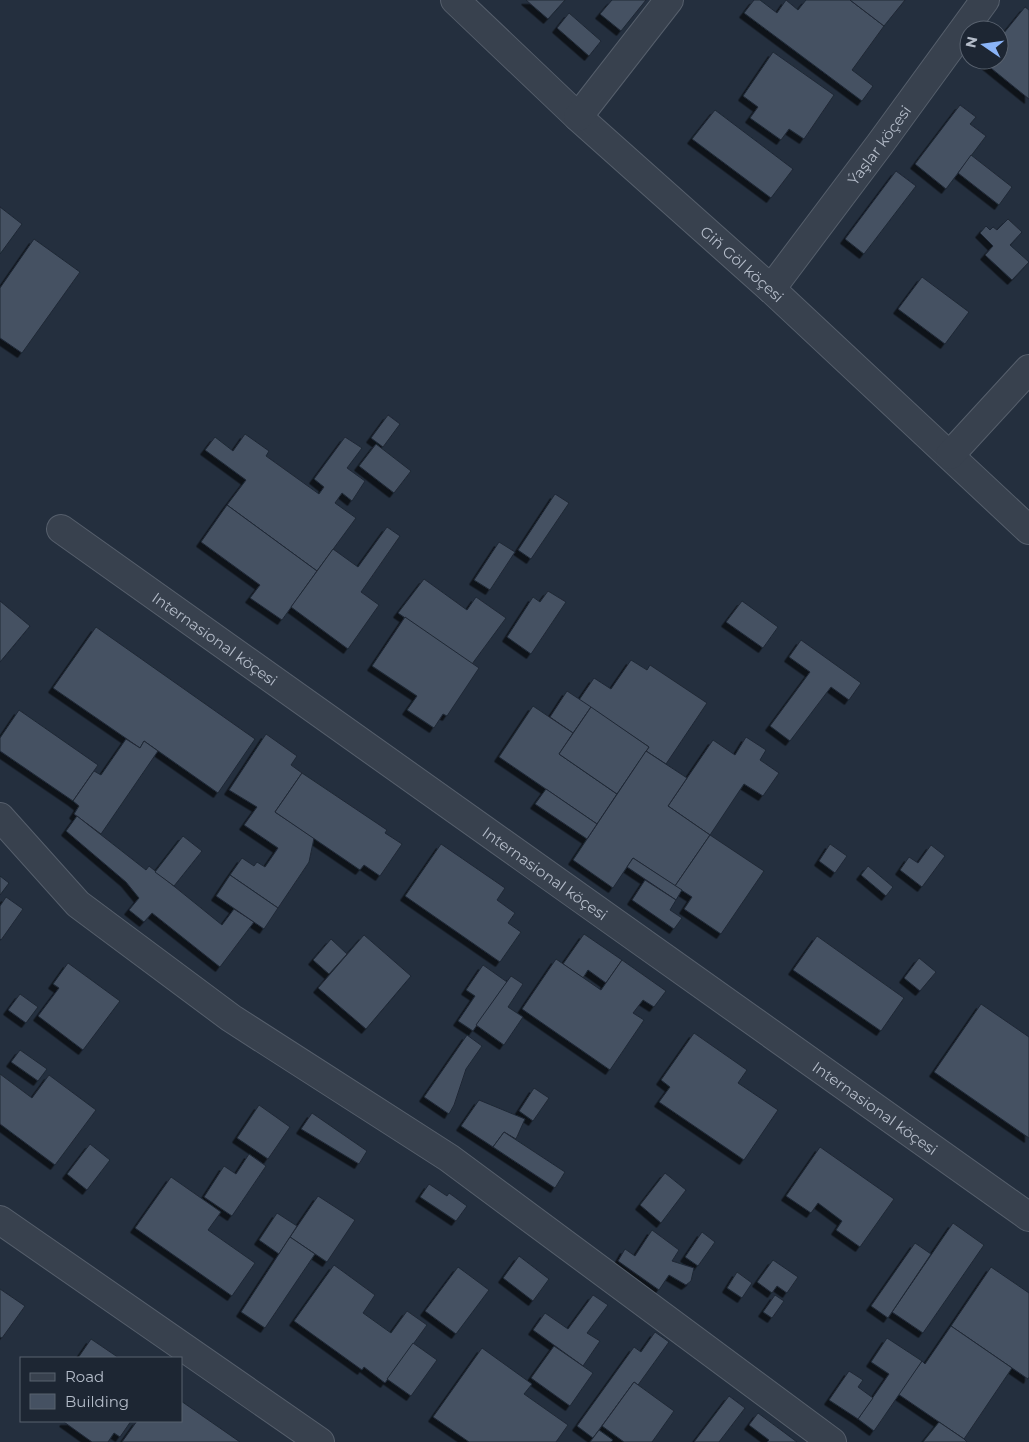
<svg xmlns="http://www.w3.org/2000/svg" width="1029" height="1442" viewBox="0 0 1029 1442" font-family="Montserrat,sans-serif">
<style>
.building{fill:#455162;stroke:#1f2835;filter:url(#shadow)}
.lines{fill:none;stroke-linecap:round;stroke-linejoin:round}
.minor-casing{stroke:#565f6c;stroke-width:30}
.minor{stroke:#38414e;stroke-width:28}
.labels{text-anchor:middle;dominant-baseline:central;stroke-width:5;stroke-linejoin:round;paint-order:stroke}
.street-label{font-size:15px;fill:#b4bcc9;stroke:#1d2633}
</style>
<defs>
<filter id="shadow"><feDropShadow dx="-4.5" dy="4.5" stdDeviation="0" flood-color="#0009"/></filter>
</defs>
<rect width="100%" height="100%" fill="#242f3e"/>
<g class="building">
<path d="M526 0H565L548 19Z"/>
<path d="M612 0H646L621 31 600 14Z"/>
<path d="M754 0H760L777 13 786 0 798 10 806 0H850L884 26 852 70 873 86 862 101 744 13Z"/>
<path d="M850 0H905L884 26Z"/>
<path d="M1025 7 1029 10V99L981 60H999V39Z"/>
<path d="M569 13 601 41 589 56 557 28Z"/>
<path d="M773 52 834 95 804 139 789 129 781 140 750 118 758 107 743 96Z"/>
<path d="M960 105 976 117 970 124 986 136 946 189 915 164Z"/>
<path d="M715 110 793 169 771 198 692 139Z"/>
<path d="M971 155 1012 187 999 205 958 173Z"/>
<path d="M896 171 916 186 864 254 845 239Z"/>
<path d="M0 207 22 224 0 254Z"/>
<path d="M1008 219 1022 232 1010 245 1029 262 1012 280 985 255 993 246 980 233 986 226 990 230 993 227 997 230Z"/>
<path d="M34 239 80 272 22 353 0 338V288Z"/>
<path d="M922 277 969 312 945 344 898 309Z"/>
<path d="M388 415 400 424 383 447 371 438Z"/>
<path d="M245 434 269 451 266 456 319 494 324 487 314 479 345 437 362 448 347 468 365 481 352 501 342 493 335 503 356 518 317 571 227 505 246 480 205 450 215 437 233 451Z"/>
<path d="M376 444 411 471 394 493 359 466Z"/>
<path d="M555 494 569 503 531 559 518 550Z"/>
<path d="M227 505 317 571 282 620 250 598 260 585 201 542Z"/>
<path d="M387 527 400 536 361 592 379 605 348 649 291 607 333 549 358 567Z"/>
<path d="M499 542 515 552 490 590 474 580Z"/>
<path d="M424 579 467 610 476 597 506 618 472 664 398 613Z"/>
<path d="M548 591 566 602 531 654 507 637 533 597 540 602Z"/>
<path d="M0 601 30 626 0 662Z"/>
<path d="M742 601 778 627 763 648 726 622Z"/>
<path d="M405 617 479 668 447 716 443 714 434 728 407 710 417 696 372 666Z"/>
<path d="M96 627 255 739 218 793 144 741 140 748 53 688Z"/>
<path d="M801 640 861 683 849 700 831 687 790 741 770 726 810 672 789 657Z"/>
<path d="M631 660 647 670 650 665 707 703 666 764 646 751 649 747 579 700 594 678 611 689Z"/>
<path d="M567 691 591 707 573 733 550 717Z"/>
<path d="M533 706 573 733 559 754 617 794 597 824 499 757Z"/>
<path d="M591 707 649 747 617 794 559 754Z"/>
<path d="M19 710 98 765 73 801 0 751V738Z"/>
<path d="M266 734 297 756 291 765 302 773 275 812 314 838 309 862 278 908 230 875 242 858 254 866 257 862 265 867 278 848 244 825 257 807 229 790Z"/>
<path d="M746 737 766 750 760 760 779 773 763 796 744 784 710 835 668 806 713 740 735 755Z"/>
<path d="M126 739 140 748 144 741 158 751 101 834 74 814 79 806 73 801 94 771 101 775Z"/>
<path d="M646 751 687 778 668 806 710 835 675 886 633 858 613 888 573 860Z"/>
<path d="M302 773 387 830 385 833 402 844 380 876 364 865 360 870 275 812Z"/>
<path d="M546 789 597 824 587 839 535 804Z"/>
<path d="M77 816 146 870 149 866 222 925 234 909 254 922 220 967 152 913 144 922 129 910 139 898 126 882 66 831Z"/>
<path d="M710 835 764 871 721 934 684 909 692 897 675 886Z"/>
<path d="M183 836 202 851 174 886 155 872Z"/>
<path d="M441 844 505 888 497 900 515 913 508 923 521 932 500 962 405 896Z"/>
<path d="M830 844 847 856 835 873 819 861Z"/>
<path d="M931 845 945 856 922 887 900 870 909 857 918 863Z"/>
<path d="M633 858 682 890 676 900 627 867Z"/>
<path d="M868 866 893 887 886 896 861 875Z"/>
<path d="M230 875 278 908 264 929 216 896Z"/>
<path d="M0 876 9 883 0 895Z"/>
<path d="M645 880 676 900 670 910 682 918 674 929 632 900Z"/>
<path d="M6 897 23 909 1 940 0 939V906Z"/>
<path d="M584 934 622 960 606 983 588 970 583 978 563 964Z"/>
<path d="M364 935 411 976 366 1029 318 988Z"/>
<path d="M817 936 904 998 881 1031 793 970Z"/>
<path d="M331 939 347 954 329 974 313 960Z"/>
<path d="M919 958 936 972 920 991 904 978Z"/>
<path d="M556 959 601 990 622 960 666 991 654 1007 643 1000 633 1013 644 1020 610 1070 522 1009Z"/>
<path d="M68 963 120 1001 83 1050 38 1016 59 988 53 984Z"/>
<path d="M483 965 507 982 473 1031 458 1021 475 996 466 990Z"/>
<path d="M511 976 523 984 508 1007 523 1017 504 1045 476 1025Z"/>
<path d="M20 994 38 1007 26 1023 8 1010Z"/>
<path d="M981 1004 1029 1037V1138L934 1072Z"/>
<path d="M694 1033 747 1070 738 1083 778 1110 744 1160 659 1102 670 1087 661 1080Z"/>
<path d="M467 1035 482 1046 466 1069 454 1105 449 1114 424 1097Z"/>
<path d="M20 1050 47 1069 38 1081 11 1062Z"/>
<path d="M0 1074 32 1098 49 1075 96 1110 55 1165 0 1124Z"/>
<path d="M534 1088 549 1098 533 1121 519 1111Z"/>
<path d="M479 1100 525 1119 516 1139 504 1132 493 1147 461 1126Z"/>
<path d="M259 1105 290 1127 268 1159 237 1138Z"/>
<path d="M312 1113 367 1151 359 1164 301 1129Z"/>
<path d="M504 1132 565 1172 555 1188 493 1147Z"/>
<path d="M90 1144 110 1160 87 1190 67 1174Z"/>
<path d="M820 1147 894 1199 860 1247 836 1230 842 1221 818 1203 811 1213 786 1196Z"/>
<path d="M249 1154 266 1166 232 1216 204 1197 224 1166 236 1174Z"/>
<path d="M665 1173 686 1190 661 1223 640 1205Z"/>
<path d="M171 1177 221 1212 208 1230 255 1263 232 1296 135 1228Z"/>
<path d="M429 1184 447 1196 449 1193 467 1206 456 1221 420 1197Z"/>
<path d="M318 1196 355 1220 327 1262 290 1237Z"/>
<path d="M277 1213 297 1226 279 1254 259 1240Z"/>
<path d="M953 1223 984 1245 923 1333 892 1312Z"/>
<path d="M652 1230 679 1250 672 1261 694 1268 691 1281 686 1285 669 1275 659 1290 618 1261 625 1249 635 1256Z"/>
<path d="M702 1232 715 1242 698 1266 685 1257Z"/>
<path d="M290 1237 315 1254 265 1328 241 1312Z"/>
<path d="M915 1243 931 1254 888 1318 871 1306Z"/>
<path d="M519 1256 549 1279 533 1301 503 1278Z"/>
<path d="M773 1260 798 1277 787 1293 777 1286 772 1293 757 1282Z"/>
<path d="M334 1265 375 1295 363 1313 391 1333 407 1311 427 1325 385 1383 364 1367 362 1370 294 1321Z"/>
<path d="M458 1267 489 1290 456 1334 425 1311Z"/>
<path d="M991 1267 1029 1293V1377L1028 1379 951 1326Z"/>
<path d="M737 1272 752 1283 742 1298 727 1288Z"/>
<path d="M0 1289 25 1306 2 1338 0 1337Z"/>
<path d="M593 1295 608 1305 587 1333 600 1341 583 1366 533 1330 545 1313 568 1329Z"/>
<path d="M775 1295 784 1301 772 1318 763 1312Z"/>
<path d="M951 1326 1012 1368 964 1439 898 1394 922 1361 925 1364Z"/>
<path d="M655 1332 669 1342 638 1385 634 1382 593 1438 577 1426 634 1347 641 1352Z"/>
<path d="M887 1338 922 1361 874 1431 858 1419 889 1374 871 1362Z"/>
<path d="M91 1339 119 1358H78Z"/>
<path d="M413 1343 437 1360 411 1396 387 1379Z"/>
<path d="M554 1346 593 1373 570 1406 531 1378Z"/>
<path d="M482 1348 532 1384 524 1394 568 1425 556 1442H469L433 1417Z"/>
<path d="M849 1371 863 1380 858 1387 873 1398 858 1419 829 1400Z"/>
<path d="M634 1382 674 1411 652 1442H624L602 1426Z"/>
<path d="M729 1396 745 1408 719 1442H694Z"/>
<path d="M181 1401 240 1442H122L137 1421H181Z"/>
<path d="M758 1413 797 1442H767L769 1440 749 1425Z"/>
<path d="M65 1421H131L120 1437 114 1433 108 1442H92L64 1422Z"/>
<path d="M939 1422 964 1439 967 1442H923Z"/>
<path d="M599 1430 613 1440 611 1442H590Z"/>
</g>
<g class="lines">
<defs>
<g id="minor">
<path id="s1" d="M455 0 578 117 771 289 1029 530"/>
<path d="M578 117 669 0"/>
<path id="s2" d="M771 289 880 144 985 0"/>
<path d="M950 455 1029 369"/>
<path id="s3" d="M61 529 1029 1217"/>
<path d="M0 817 78 904 231 1018 449 1158 832 1442"/>
<path d="M0 1220 320 1442"/>
</g>
</defs>
<use href="#minor" class="minor-casing"/>
<use href="#minor" class="minor"/>
</g>
<g class="labels">
<g class="street-label">
<text stroke="none"><textPath href="#s2" startOffset="180">Ýaşlar köçesi</textPath></text>
<text stroke="none"><textPath href="#s1" startOffset="390">Giň Göl köçesi</textPath></text>
<text stroke="none"><textPath href="#s3" startOffset="189">Internasional köçesi</textPath></text>
<text stroke="none"><textPath href="#s3" startOffset="594">Internasional köçesi</textPath></text>
<text stroke="none"><textPath href="#s3" startOffset="999">Internasional köçesi</textPath></text>
</g>
</g>
<rect x="20" y="1357" width="162" height="65" fill="#1d2633" stroke="#59626f"/>
<rect x="30" y="1373" width="25" height="8" fill="#38414e" stroke="#59626f"/>
<text x="65" y="1382" font-size="15" fill="#b4bcc9">Road</text>
<rect x="30" y="1394" width="25" height="15" fill="#455162" stroke="#59626f"/>
<text x="65" y="1407" font-size="15" fill="#b4bcc9">Building</text>
<g transform="translate(984 45) rotate(283)"><circle r="24" fill="#1d2633" stroke="#59626f"/>
<path d="M0-4L9 19L0 12L-9 19Z" fill="#8ab4f8"/>
<text y="-8" font-size="14" font-weight="bold" text-anchor="middle" fill="#b4bcc9">N</text>
</g>
</svg>
